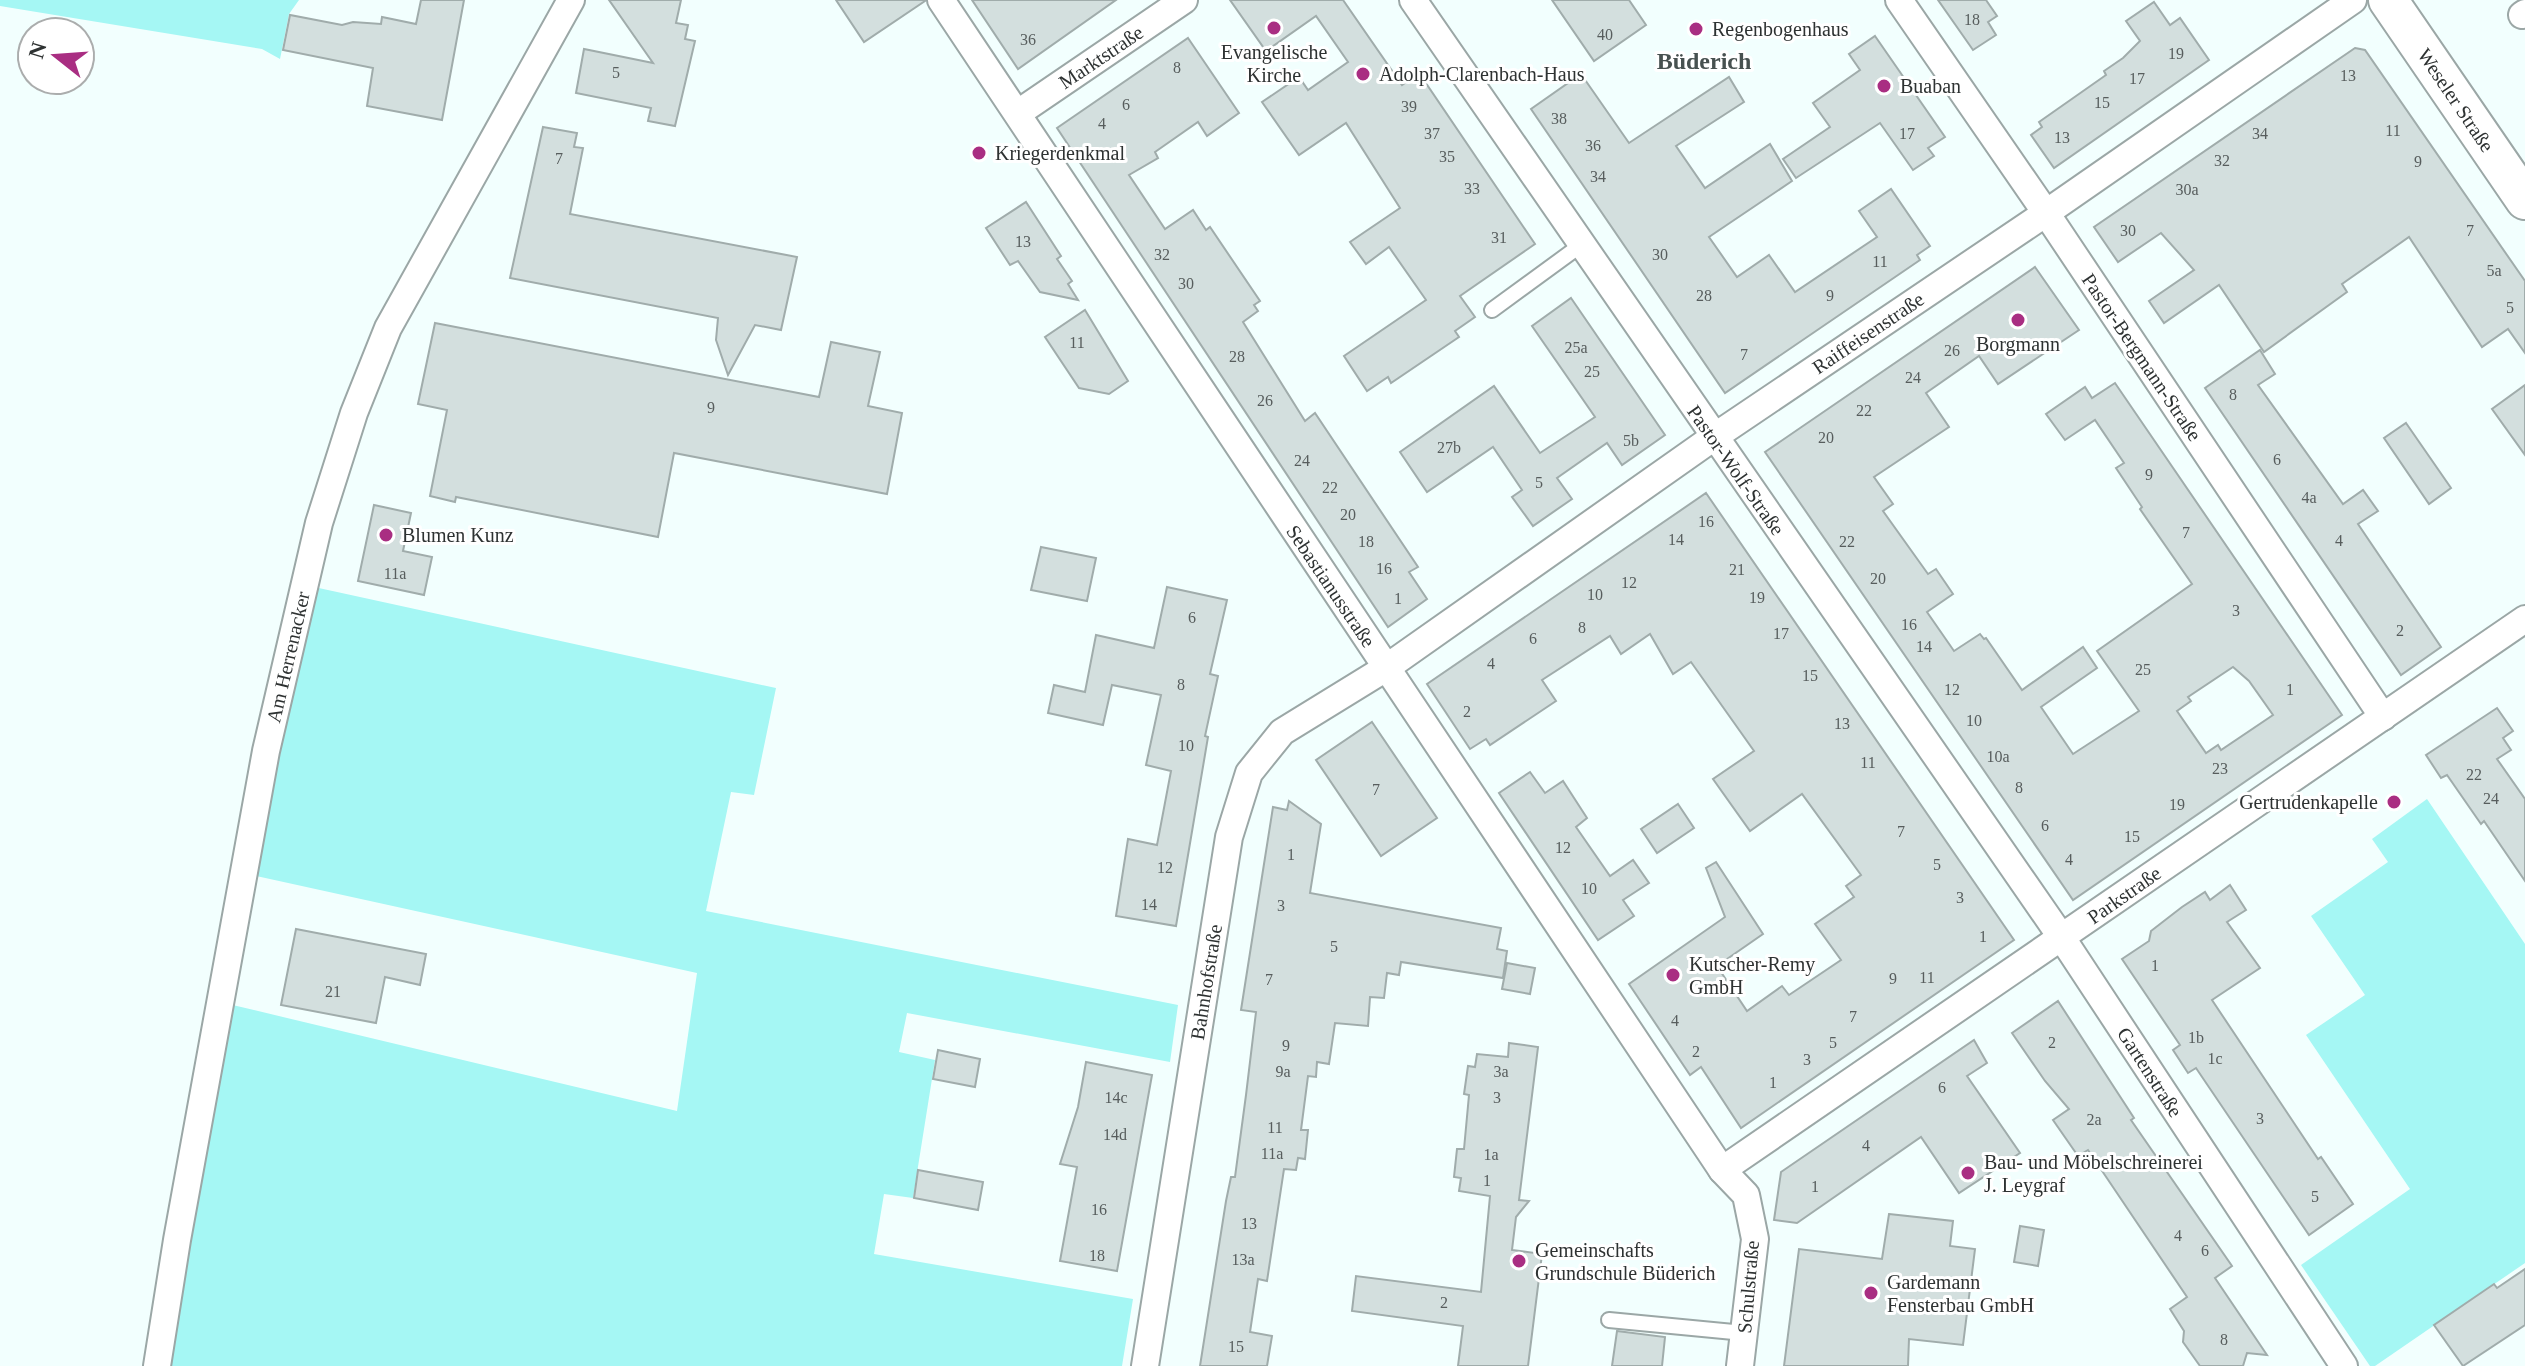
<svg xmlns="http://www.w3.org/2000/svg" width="2525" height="1366" viewBox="0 0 2525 1366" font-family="Georgia,serif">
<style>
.green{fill:#a5f7f4}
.building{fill:#d3dfde;stroke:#a0acab;stroke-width:2;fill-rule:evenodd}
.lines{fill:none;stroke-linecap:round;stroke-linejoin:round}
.lane-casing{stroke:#9ba7a6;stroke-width:18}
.street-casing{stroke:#9ba7a6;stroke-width:30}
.secondary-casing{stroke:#9ba7a6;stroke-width:42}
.lane{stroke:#fff;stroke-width:14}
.street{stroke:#fff;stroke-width:26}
.secondary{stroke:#fff;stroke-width:38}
.poi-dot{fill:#a92e82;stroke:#fff;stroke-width:3}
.labels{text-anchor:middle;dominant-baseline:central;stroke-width:6;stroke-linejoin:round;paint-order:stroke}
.number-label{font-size:16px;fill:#575d5d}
.poi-label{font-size:20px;fill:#2e3232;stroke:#fff;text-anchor:start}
.street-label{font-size:20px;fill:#2e3232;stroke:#fff}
.quarter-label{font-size:24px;font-weight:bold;fill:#475150;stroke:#fff}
</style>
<rect width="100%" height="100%" fill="#f2fffe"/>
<g class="green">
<path d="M0 0H299L289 14 280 59 262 49 0 6Z"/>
<path d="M305 585 776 688 754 795 731 792 706 911 1178 1005 1170 1062 907 1013 899 1052 935 1060 913 1198 884 1194 874 1254 1133 1299 1122 1366H157L220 1002 677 1111 697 973 243 873Z"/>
<path d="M2427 799 2525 944V1263L2375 1366H2370L2301 1265 2410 1189 2306 1035 2365 995 2311 916 2388 862 2372 839Z"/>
</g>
<g class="building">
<path d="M421 0H464L442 120 367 106 373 68 283 50 290 15 342 25 353 22 381 24 382 17 416 24Z"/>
<path d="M609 0H681L676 23 688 25 685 39 695 41 675 126 648 121 651 108 576 93 584 49 653 63Z"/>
<path d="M836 0H925V1L864 42Z"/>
<path d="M972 0H1116L1018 69Z"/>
<path d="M1230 0H1343L1402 85 1419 73 1535 244 1460 296 1475 317 1455 331 1459 337 1391 383 1388 377 1367 391 1344 356 1426 300 1389 247 1366 264 1350 242 1400 208 1346 123 1299 155 1262 102 1299 77 1308 90 1348 62 1316 16 1266 51Z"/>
<path d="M1552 0H1629L1646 25 1594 61Z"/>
<path d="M1938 0H1986L1997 16 1988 22 1996 35 1973 50Z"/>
<path d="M2154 2 2170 25 2180 18 2209 60 2054 168 2031 135 2042 127 2039 122 2106 75 2104 71 2123 58 2140 41 2126 21Z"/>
<path d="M1875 36 1945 137 1928 148 1934 156 1913 170 1880 123 1796 178 1783 159 1830 127 1813 103 1860 70 1849 54Z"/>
<path d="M1188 38 1239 113 1207 136 1198 122 1155 152 1158 158 1129 175 1165 229 1193 210 1206 230 1210 227 1260 301 1254 305 1258 311 1243 322 1305 421 1315 413 1418 567 1409 572 1427 599 1388 627 1057 128Z"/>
<path d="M2355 48 2365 50 2525 281V353L2508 329 2482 347 2409 237 2342 284 2347 292 2264 352 2219 285 2164 323 2149 301 2194 270 2161 233 2118 262 2094 227Z"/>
<path d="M1581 74 1629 143 1729 77 1744 102 1676 146 1705 188 1770 144 1792 181 1709 237 1737 277 1769 255 1795 292 1877 237 1859 211 1891 189 1930 246 1917 255 1920 260 1725 393 1531 109Z"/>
<path d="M543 127 577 133 574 147 583 148 570 214 797 257 781 330 755 325 728 375 716 340 718 318 510 278Z"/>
<path d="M1026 202 1061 256 1057 259 1072 281 1068 284 1078 300 1040 292 1018 261 1010 265 986 228Z"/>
<path d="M2035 267 2079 330 1998 384 1979 356 1926 393 1949 427 1874 477 1893 504 1883 511 1928 574 1936 569 1953 594 1927 612 1954 651 1980 634 1984 639 1986 638 2022 690 2083 647 2097 668 2041 707 2073 754 2139 711 2097 651 2192 584 2140 509 2142 507 2116 468 2124 463 2095 420 2065 440 2046 414 2085 387 2092 398 2115 383 2342 715 2073 900 1765 452ZM2233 667 2249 681 2273 715 2221 750 2218 745 2206 753 2177 711 2191 701 2188 697Z"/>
<path d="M1571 298 1665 435 1622 465 1607 443 1557 478 1572 499 1533 526 1512 497 1522 490 1493 447 1427 492 1400 452 1494 386 1540 453 1595 417 1532 326Z"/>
<path d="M1085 310 1128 381 1109 394 1079 388 1045 337Z"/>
<path d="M435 323 819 397 831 342 880 352 868 406 902 413 887 494 674 453 658 537 456 497 455 502 430 496 447 410 418 404Z"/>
<path d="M2260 350 2275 374 2258 385 2343 504 2363 490 2378 511 2358 524 2441 647 2401 675 2205 388Z"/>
<path d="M2525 385V455L2492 409Z"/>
<path d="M2406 423 2451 488 2429 504 2384 438Z"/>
<path d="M1706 493 2014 940 1741 1128 1701 1067 1690 1075 1629 984 1725 917 1706 868 1716 862 1763 934 1717 966 1747 1011 1782 986 1789 995 1841 960 1815 924 1854 897 1846 886 1861 875 1802 794 1750 831 1713 779 1754 751 1691 662 1673 674 1650 634 1621 654 1610 636 1542 680 1556 701 1490 745 1486 739 1470 749 1427 684Z"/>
<path d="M374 505 411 513 403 551 432 557 424 595 358 581Z"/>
<path d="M1041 547 1096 558 1087 601 1031 590Z"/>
<path d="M1167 587 1227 600 1210 674 1218 676 1205 736 1208 737 1176 926 1116 916 1128 839 1157 845 1171 771 1146 765 1161 695 1112 685 1103 725 1048 713 1054 685 1085 692 1096 635 1154 648Z"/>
<path d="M2497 708 2513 731 2503 738 2511 750 2497 759 2525 799V881L2484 821 2481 824 2447 775 2441 778 2426 755Z"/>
<path d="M1372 722 1437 818 1381 856 1316 760Z"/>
<path d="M1530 772 1545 793 1563 781 1587 818 1576 827 1610 876 1633 860 1649 883 1623 900 1634 916 1598 940 1499 793Z"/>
<path d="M1289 801 1321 824 1310 893 1501 928 1497 949 1507 951 1503 978 1401 962 1399 975 1387 973 1384 998 1370 997 1368 1026 1335 1023 1329 1064 1317 1062 1316 1077 1308 1076 1301 1130H1308L1305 1159 1298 1158 1296 1170 1284 1169 1267 1281 1258 1279 1250 1332 1272 1336 1267 1366H1200L1226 1201 1231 1177H1235L1246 1095 1256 1012 1241 1010 1261 883 1273 807 1287 810Z"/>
<path d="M1678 804 1694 828 1657 853 1641 829Z"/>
<path d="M2230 885 2246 910 2227 922 2260 968 2212 1000 2318 1159 2321 1157 2353 1204 2309 1235 2196 1068 2188 1073 2173 1050 2180 1045 2122 959 2149 941 2151 931 2182 907 2205 892 2210 900Z"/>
<path d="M296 929 426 954 420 985 385 977 376 1023 281 1005Z"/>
<path d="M1507 963 1535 968 1530 994 1502 989Z"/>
<path d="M2058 1001 2134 1118 2131 1120 2232 1266 2215 1278 2267 1355 2247 1353 2243 1366H2200L2183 1342 2184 1331 2170 1309 2187 1297 2088 1150 2078 1156 2053 1120 2069 1109 2045 1081 2012 1033Z"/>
<path d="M1974 1040 1987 1063 1967 1076 2020 1153 1959 1193 1921 1137 1797 1223 1774 1220 1781 1172Z"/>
<path d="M1509 1043 1538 1047 1519 1200 1529 1201 1516 1217 1512 1250 1542 1254 1528 1366H1458L1463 1326 1352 1311 1356 1276 1481 1292 1490 1196 1459 1191 1461 1178 1454 1177 1457 1149H1464L1469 1095 1464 1094 1468 1066 1475 1067 1477 1054 1508 1057Z"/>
<path d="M938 1050 980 1059 975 1087 933 1079Z"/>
<path d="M1086 1062 1152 1075 1117 1271 1060 1261 1077 1167 1060 1164 1078 1107Z"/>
<path d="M918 1170 983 1182 978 1210 914 1198Z"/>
<path d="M1889 1214 1953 1221 1950 1246 1975 1249 1963 1345 1909 1339 1908 1366H1784L1799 1249 1882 1259Z"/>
<path d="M2020 1226 2044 1230 2038 1266 2014 1262Z"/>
<path d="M2525 1269V1325L2463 1366 2434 1325 2494 1284 2497 1288Z"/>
<path d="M1617 1331 1665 1337 1662 1366H1612Z"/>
</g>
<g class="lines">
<defs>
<g id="lane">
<path d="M1492 310 1581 245"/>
<path d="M1609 1320 1744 1333"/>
</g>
<g id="street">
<path d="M941 0 1722 1170 1746 1195 1755 1239 1740 1366"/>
<path d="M1413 0 2062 938 2344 1366"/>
<path d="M1899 0 2046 213 2383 717"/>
<path d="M2522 15 2525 13"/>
<path d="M1018 113 1184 0"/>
<path d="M1722 1170 2525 619"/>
<path d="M157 1366 177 1240 266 751 319 523 354 413 388 328 571 0"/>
<path d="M1145 1366 1229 837 1249 773 1282 732 1386 668 1714 437 2046 213 2353 0"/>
</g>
<path id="secondary" d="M2388 0 2525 200"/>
</defs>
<use href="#lane" class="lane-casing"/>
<use href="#street" class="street-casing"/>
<use href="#secondary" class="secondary-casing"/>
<use href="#lane" class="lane"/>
<use href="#street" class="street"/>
<use href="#secondary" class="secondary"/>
</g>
<g class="poi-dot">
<circle cx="1274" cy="28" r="8"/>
<circle cx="1696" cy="29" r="8"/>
<circle cx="1363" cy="74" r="8"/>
<circle cx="1884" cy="86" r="8"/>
<circle cx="979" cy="153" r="8"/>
<circle cx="2018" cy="320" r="8"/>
<circle cx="386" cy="535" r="8"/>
<circle cx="2394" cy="802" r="8"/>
<circle cx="1673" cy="975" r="8"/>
<circle cx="1968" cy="1173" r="8"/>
<circle cx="1519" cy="1261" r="8"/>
<circle cx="1871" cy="1293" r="8"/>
</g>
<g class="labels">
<g class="number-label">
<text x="1972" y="19">18</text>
<text x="1605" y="34">40</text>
<text x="1028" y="39">36</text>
<text x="2176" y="53">19</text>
<text x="1177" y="67">8</text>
<text x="616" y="72">5</text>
<text x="2348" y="75">13</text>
<text x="2137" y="78">17</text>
<text x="2102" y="102">15</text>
<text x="1126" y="104">6</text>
<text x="1409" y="106">39</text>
<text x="1559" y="118">38</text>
<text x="1102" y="123">4</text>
<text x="2393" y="130">11</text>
<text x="1432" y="133">37</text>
<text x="1907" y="133">17</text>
<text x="2260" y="133">34</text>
<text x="2062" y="137">13</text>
<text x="1593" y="145">36</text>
<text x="1447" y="156">35</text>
<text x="559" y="158">7</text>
<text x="2222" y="160">32</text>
<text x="2418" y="161">9</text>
<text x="1598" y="176">34</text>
<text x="1472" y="188">33</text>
<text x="2187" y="189">30a</text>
<text x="2128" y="230">30</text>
<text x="2470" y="230">7</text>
<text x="1499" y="237">31</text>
<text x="1023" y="241">13</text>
<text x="1162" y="254">32</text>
<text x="1660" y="254">30</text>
<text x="1880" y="261">11</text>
<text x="2494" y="270">5a</text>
<text x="1186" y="283">30</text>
<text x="1704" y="295">28</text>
<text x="1830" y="295">9</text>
<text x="2510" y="307">5</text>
<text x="1077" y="342">11</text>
<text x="1576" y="347">25a</text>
<text x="1952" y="350">26</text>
<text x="1744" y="354">7</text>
<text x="1237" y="356">28</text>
<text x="1592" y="371">25</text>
<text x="1913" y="377">24</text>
<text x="2233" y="394">8</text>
<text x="1265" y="400">26</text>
<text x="711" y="407">9</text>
<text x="1864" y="410">22</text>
<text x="1826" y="437">20</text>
<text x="1631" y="440">5b</text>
<text x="1449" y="447">27b</text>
<text x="2277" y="459">6</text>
<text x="1302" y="460">24</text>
<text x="2149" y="474">9</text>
<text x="1539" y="482">5</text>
<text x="1330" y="487">22</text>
<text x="2309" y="497">4a</text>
<text x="1348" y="514">20</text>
<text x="1706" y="521">16</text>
<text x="2186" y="532">7</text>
<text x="1676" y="539">14</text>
<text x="2339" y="540">4</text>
<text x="1366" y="541">18</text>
<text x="1847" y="541">22</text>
<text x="1384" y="568">16</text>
<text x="1737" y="569">21</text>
<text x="395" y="573">11a</text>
<text x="1878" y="578">20</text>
<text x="1629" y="582">12</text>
<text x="1595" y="594">10</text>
<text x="1757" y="597">19</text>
<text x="1398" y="598">1</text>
<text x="2236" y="610">3</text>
<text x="1192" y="617">6</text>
<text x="1909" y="624">16</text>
<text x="1582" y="627">8</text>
<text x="2400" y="630">2</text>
<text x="1781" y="633">17</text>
<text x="1533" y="638">6</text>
<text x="1924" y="646">14</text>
<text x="1491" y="663">4</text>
<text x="2143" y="669">25</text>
<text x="1810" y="675">15</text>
<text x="1181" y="684">8</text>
<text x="1952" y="689">12</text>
<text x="2290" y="689">1</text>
<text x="1467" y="711">2</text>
<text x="1974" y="720">10</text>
<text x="1842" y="723">13</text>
<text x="1186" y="745">10</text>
<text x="1998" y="756">10a</text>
<text x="1868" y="762">11</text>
<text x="2220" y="768">23</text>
<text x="2474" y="774">22</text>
<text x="2019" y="787">8</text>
<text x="1376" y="789">7</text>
<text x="2491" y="798">24</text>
<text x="2177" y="804">19</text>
<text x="2045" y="825">6</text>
<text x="1901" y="831">7</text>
<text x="2132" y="836">15</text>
<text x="1563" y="847">12</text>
<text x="1291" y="854">1</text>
<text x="2069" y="859">4</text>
<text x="1937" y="864">5</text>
<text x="1165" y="867">12</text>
<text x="1589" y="888">10</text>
<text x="1960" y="897">3</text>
<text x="1149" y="904">14</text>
<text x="1281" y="905">3</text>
<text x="1983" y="936">1</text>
<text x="1334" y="946">5</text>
<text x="2155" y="965">1</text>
<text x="1927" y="977">11</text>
<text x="1893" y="978">9</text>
<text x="1269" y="979">7</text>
<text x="333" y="991">21</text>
<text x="1853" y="1016">7</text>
<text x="1675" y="1020">4</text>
<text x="2196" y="1037">1b</text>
<text x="1833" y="1042">5</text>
<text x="2052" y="1042">2</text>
<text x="1286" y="1045">9</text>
<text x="1696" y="1051">2</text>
<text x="2215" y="1058">1c</text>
<text x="1807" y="1059">3</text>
<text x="1283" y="1071">9a</text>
<text x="1501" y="1071">3a</text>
<text x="1773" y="1082">1</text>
<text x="1942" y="1087">6</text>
<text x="1116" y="1097">14c</text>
<text x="1497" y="1097">3</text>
<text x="2260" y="1118">3</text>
<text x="2094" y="1119">2a</text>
<text x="1275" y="1127">11</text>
<text x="1115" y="1134">14d</text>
<text x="1866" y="1145">4</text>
<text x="1272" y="1153">11a</text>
<text x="1491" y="1154">1a</text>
<text x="1487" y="1180">1</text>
<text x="1815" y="1186">1</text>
<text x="2315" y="1196">5</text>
<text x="1099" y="1209">16</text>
<text x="1249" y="1223">13</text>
<text x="2178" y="1235">4</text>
<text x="2205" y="1250">6</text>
<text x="1097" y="1255">18</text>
<text x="1243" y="1259">13a</text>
<text x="1444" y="1302">2</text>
<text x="2224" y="1339">8</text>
<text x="1236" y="1346">15</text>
</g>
<g class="poi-label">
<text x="1712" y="29">Regenbogenhaus</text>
<text x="1274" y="52" text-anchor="middle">Evangelische<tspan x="1274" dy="23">Kirche</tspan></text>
<text x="1379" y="74">Adolph-Clarenbach-Haus</text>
<text x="1900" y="86">Buaban</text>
<text x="995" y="153">Kriegerdenkmal</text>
<text x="2018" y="344" text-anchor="middle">Borgmann</text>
<text x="402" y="535">Blumen Kunz</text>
<text x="2378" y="802" text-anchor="end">Gertrudenkapelle</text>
<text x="1689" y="964">Kutscher-Remy<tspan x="1689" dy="23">GmbH</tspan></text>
<text x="1984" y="1162">Bau- und Möbelschreinerei<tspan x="1984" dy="23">J. Leygraf</tspan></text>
<text x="1535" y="1250">Gemeinschafts<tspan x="1535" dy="23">Grundschule Büderich</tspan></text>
<text x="1887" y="1282">Gardemann<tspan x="1887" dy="23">Fensterbau GmbH</tspan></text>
</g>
<g class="street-label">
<text transform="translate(1101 57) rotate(-34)">Marktstraße</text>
<text transform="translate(2456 100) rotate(56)">Weseler Straße</text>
<text transform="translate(1868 333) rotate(-34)">Raiffeisenstraße</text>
<text transform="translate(2142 357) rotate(56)">Pastor-Bergmann-Straße</text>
<text transform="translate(1736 470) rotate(55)">Pastor-Wolf-Straße</text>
<text transform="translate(1331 586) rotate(56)">Sebastianusstraße</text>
<text transform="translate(288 657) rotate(-77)">Am Herrenacker</text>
<text transform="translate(2124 895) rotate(-35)">Parkstraße</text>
<text transform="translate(1206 982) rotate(-81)">Bahnhofstraße</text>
<text transform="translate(2150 1072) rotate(57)">Gartenstraße</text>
<text transform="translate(1748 1287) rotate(-85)">Schulstraße</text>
</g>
<g class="quarter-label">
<text x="1704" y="61">Büderich</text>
</g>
</g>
<g transform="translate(56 56) rotate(287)"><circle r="38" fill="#ffffff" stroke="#abadad" stroke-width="2"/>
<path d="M0-6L14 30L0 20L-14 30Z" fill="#a92e82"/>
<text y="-12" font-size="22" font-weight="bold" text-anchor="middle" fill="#2e3232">N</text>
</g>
</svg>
